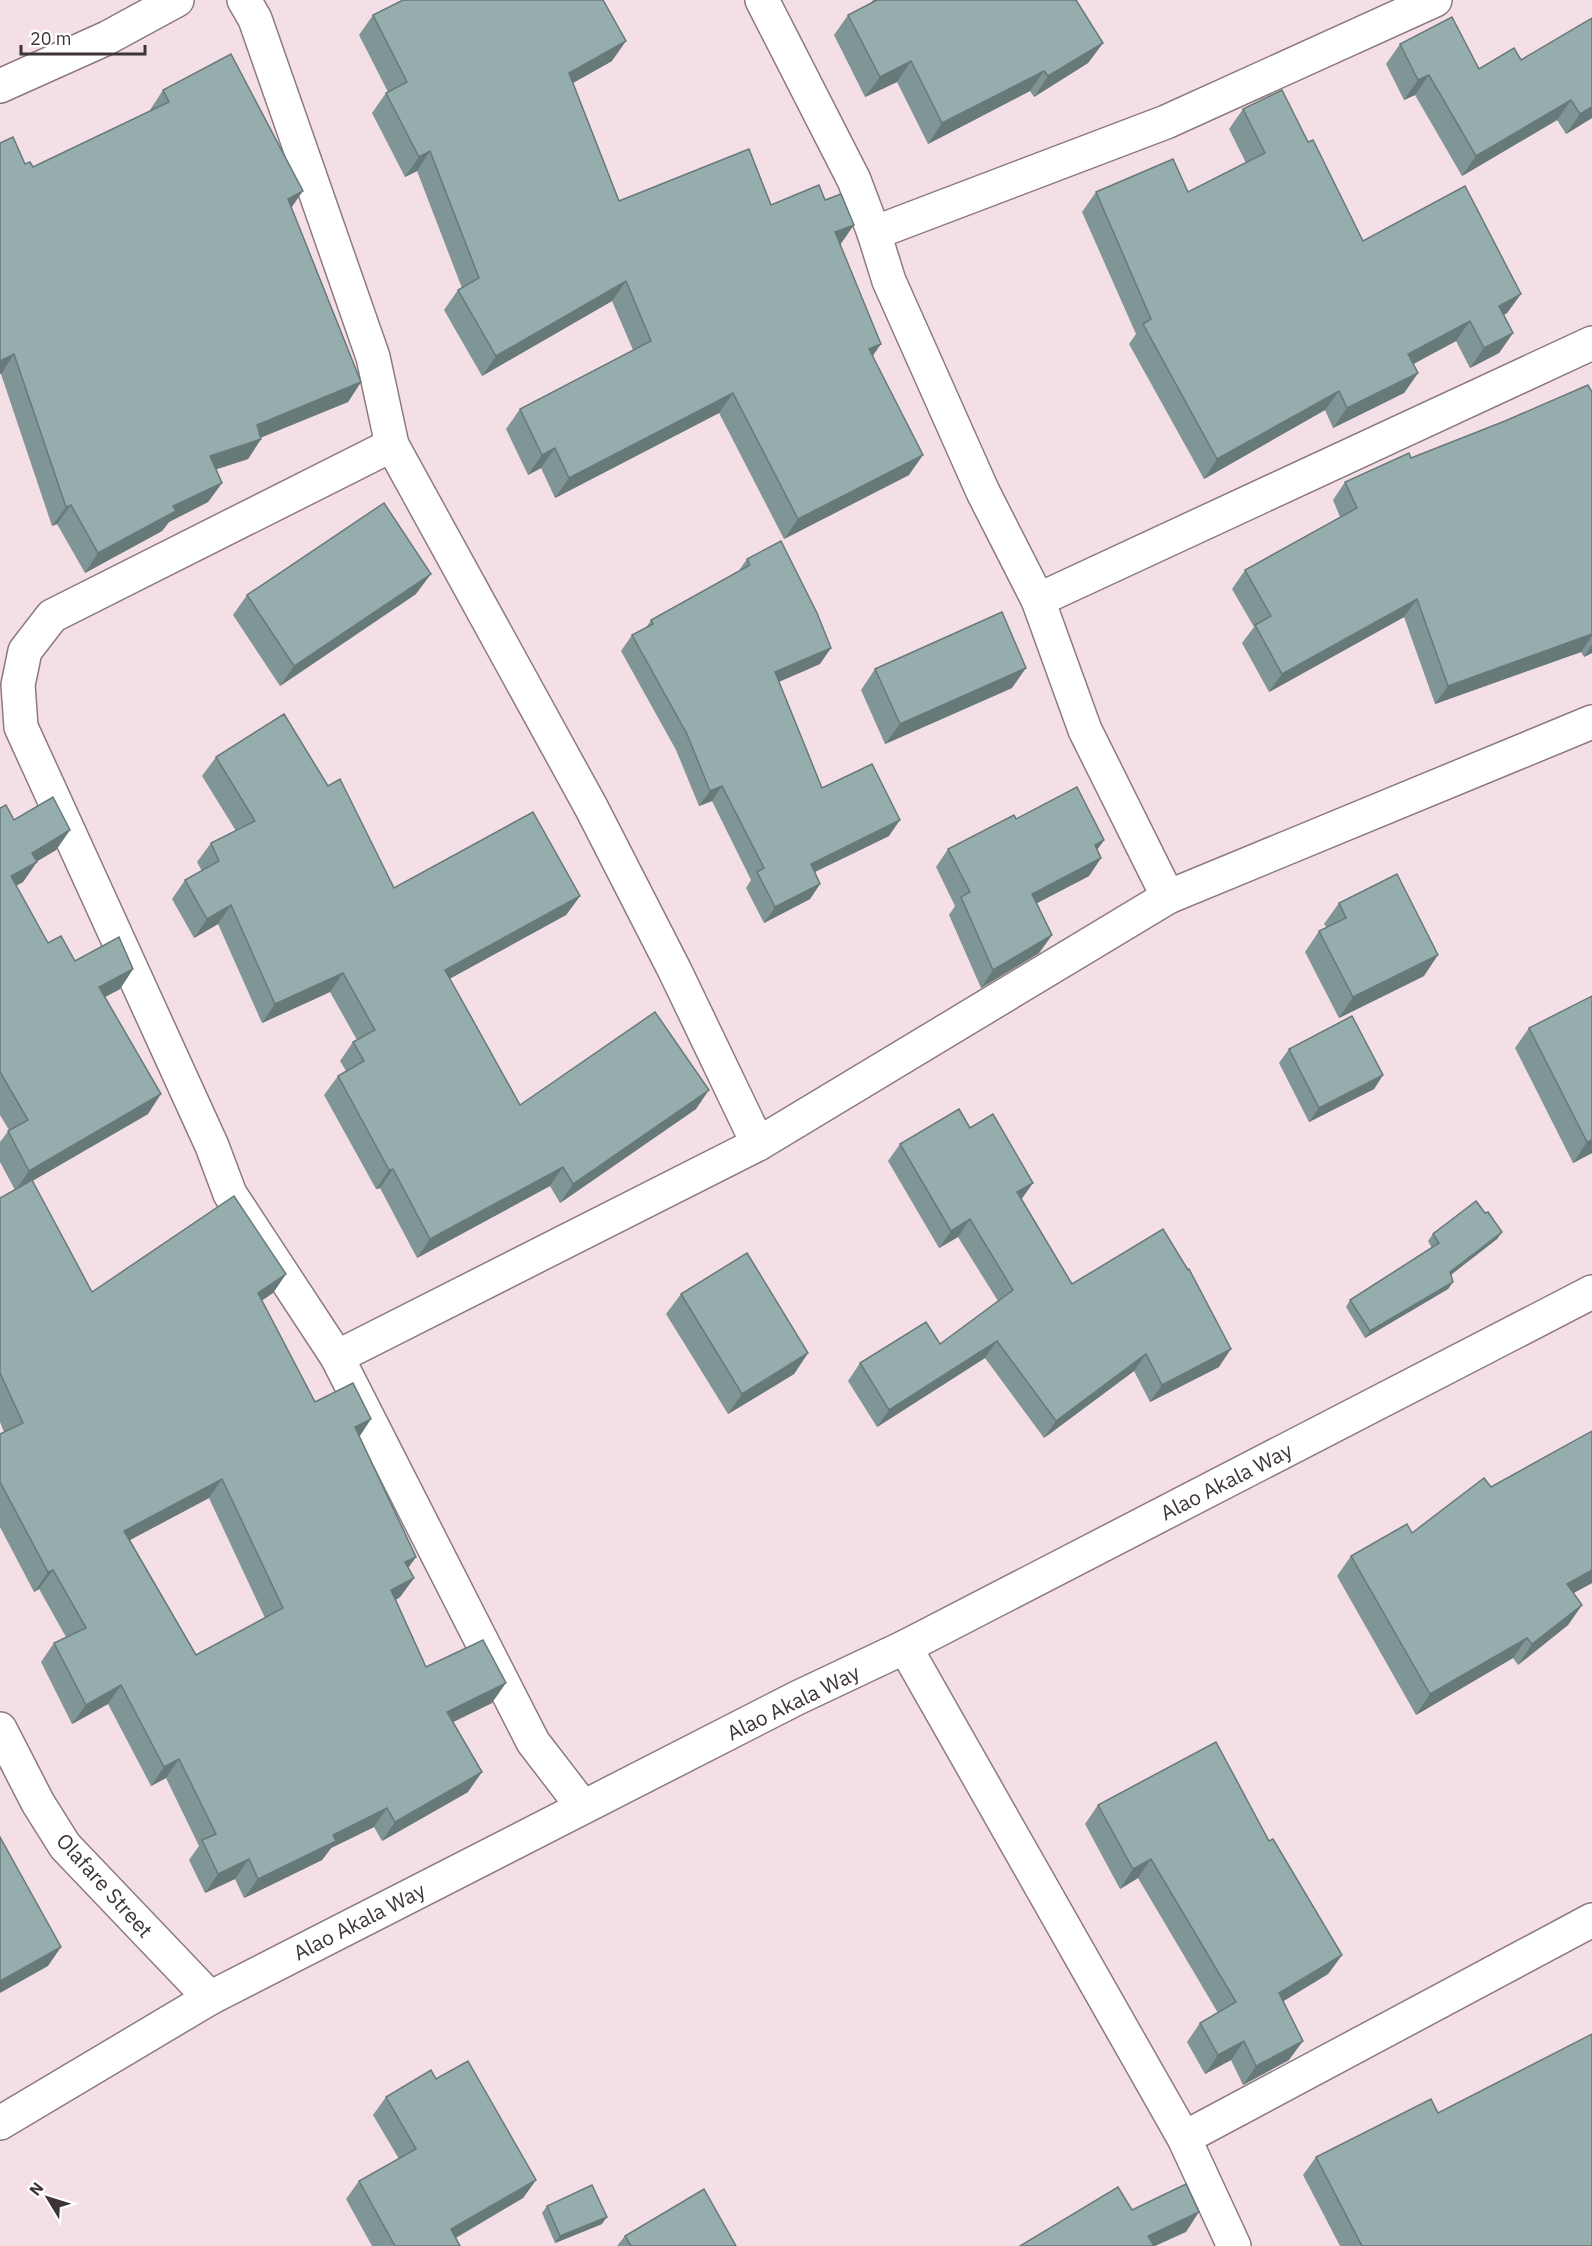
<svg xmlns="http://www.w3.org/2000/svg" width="1592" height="2246" viewBox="0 0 1592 2246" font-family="'IBM Plex Sans',sans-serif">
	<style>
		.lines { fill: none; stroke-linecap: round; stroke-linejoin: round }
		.minor-casing { stroke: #8d7a81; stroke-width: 36 }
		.tertiary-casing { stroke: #8d7a81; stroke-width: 36 }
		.minor { stroke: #fff; stroke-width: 33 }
		.tertiary { stroke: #fff; stroke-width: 33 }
		.wall { fill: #809595; fill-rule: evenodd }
		.shaded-wall { fill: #687979 }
		.building { fill: #95adad; stroke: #687979; stroke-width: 1.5; fill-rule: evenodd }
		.labels { text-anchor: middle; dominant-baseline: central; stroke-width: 4.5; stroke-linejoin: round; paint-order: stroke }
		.street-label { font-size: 21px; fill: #3d3437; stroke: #fff }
	</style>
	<rect width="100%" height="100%" fill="#f5dfe6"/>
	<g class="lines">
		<g class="minor-casing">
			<g id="minor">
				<path d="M 244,0 L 255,19 L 373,357 L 392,445 L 591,807 L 675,971 L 758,1144"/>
				<path d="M 762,0 L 854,180 L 874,233 L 889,281 L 983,492 L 1038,600 L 1085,730 L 1168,897"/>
				<path d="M 0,86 L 107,38 L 177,0"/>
				<path d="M 874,233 L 1166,122 L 1435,0"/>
				<path d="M 392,445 L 52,616 L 25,651 L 18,685 L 21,727 L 212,1146 L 230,1194 L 337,1357 L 533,1742 L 583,1807"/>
				<path d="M 1038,600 L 1592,343"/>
				<path d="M 337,1357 L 758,1144 L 1168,897 L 1592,722"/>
				<path d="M 905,1647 L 1184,2138 L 1234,2246"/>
				<path d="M 0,1729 L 38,1803 L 65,1846 L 210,1998"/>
				<path d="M 1184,2138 L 1592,1920"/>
			</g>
		</g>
		<g class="tertiary-casing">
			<path id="tertiary" d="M 0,2123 L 210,1998 L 797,1698 L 905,1647 L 1592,1292"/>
		</g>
		<use href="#minor" class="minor"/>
		<use href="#tertiary" class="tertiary"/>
	</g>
	<g class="wall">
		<path d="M 873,0 L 1076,0 L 1103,43 L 1088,63 L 1034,97 L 1030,91 L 928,144 L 897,82 L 865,97 L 834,35 L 848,15 L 871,3 Z"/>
		<path d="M 373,15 L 612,61 L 573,83 L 619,201 L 771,205 L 840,244 L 909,475 L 784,539 L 719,413 L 555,498 L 541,468 L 528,475 L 506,429 L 520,409 L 633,350 L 612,301 L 482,376 L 444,310 L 458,290 L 462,288 L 417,171 L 405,177 L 372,113 L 386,93 L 388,92 L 359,35 Z"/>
		<path d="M 1592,18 L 1592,118 L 1566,134 L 1557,120 L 1462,176 L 1415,95 L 1404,100 L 1386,64 L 1400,44 L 1479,69 L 1521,60 Z"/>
		<path d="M 163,90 L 291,207 L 361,382 L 348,402 L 261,437 L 261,439 L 248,459 L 216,469 L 222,483 L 208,502 L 169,522 L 162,531 L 85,573 L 57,524 L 52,526 L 1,374 L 25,164 L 33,167 L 150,111 L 150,110 Z"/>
		<path d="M 1243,109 L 1308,142 L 1363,241 L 1521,294 L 1507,313 L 1504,315 L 1513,333 L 1499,353 L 1470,368 L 1456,341 L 1413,364 L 1418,373 L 1404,393 L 1333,428 L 1325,410 L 1204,479 L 1129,344 L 1136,334 L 1082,212 L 1096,192 L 1188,192 L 1246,163 L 1229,129 Z"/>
		<path d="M 1592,392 L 1592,653 L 1584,657 L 1581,652 L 1435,704 L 1404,617 L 1269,692 L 1242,643 L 1254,627 L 1232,589 L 1245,570 L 1340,517 L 1333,500 L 1345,482 Z"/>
		<path d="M 747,559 L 820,664 L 779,682 L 822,788 L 889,836 L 815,872 L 820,884 L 810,899 L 764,923 L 746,888 L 751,880 L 712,801 L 699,806 L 676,750 L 621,651 L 632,635 L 646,628 L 651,620 L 738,572 Z"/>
		<path d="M 416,594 L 280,686 L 233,615 L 247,595 Z"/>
		<path d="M 875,669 L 1012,688 L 885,744 L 861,690 Z"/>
		<path d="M 216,757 L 328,786 L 394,888 L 580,896 L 566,915 L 449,979 L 520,1105 L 696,1109 L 560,1203 L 550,1186 L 417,1258 L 380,1188 L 376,1189 L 324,1095 L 338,1076 L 346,1071 L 340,1061 L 353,1042 L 357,1040 L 330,992 L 262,1023 L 218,924 L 194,938 L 172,899 L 185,880 L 202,871 L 197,862 L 211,843 L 236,831 L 202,776 Z"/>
		<path d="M 0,808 L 14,820 L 70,830 L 56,850 L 36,862 L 23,882 L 16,886 L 48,943 L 75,961 L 133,969 L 120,989 L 105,997 L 148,1114 L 32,1181 L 92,1292 L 286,1274 L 273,1293 L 262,1300 L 315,1402 L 371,1419 L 359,1436 L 416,1557 L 408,1568 L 414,1578 L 400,1597 L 396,1600 L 426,1667 L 492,1703 L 452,1722 L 468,1792 L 382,1841 L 374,1827 L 331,1848 L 322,1860 L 244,1898 L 235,1879 L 205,1893 L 189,1860 L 199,1846 L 166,1778 L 151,1786 L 108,1704 L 72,1724 L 41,1662 L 54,1643 L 66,1637 L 39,1589 L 34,1592 L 0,1527 L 0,1434 L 4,1432 L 0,1422 L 0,1198 L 15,1190 L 0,1162 L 0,1142 L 9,1130 L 0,1115 ZM 209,1498 L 265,1618 L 196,1655 L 130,1540 Z"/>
		<path d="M 1016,819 L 1104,840 L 1097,850 L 1101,858 L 1089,876 L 1037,903 L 1052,935 L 1039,953 L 981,988 L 949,915 L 955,906 L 936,867 L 948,849 Z"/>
		<path d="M 1339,903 L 1424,976 L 1339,1018 L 1305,952 L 1319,931 L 1327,928 L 1324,924 Z"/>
		<path d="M 1592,996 L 1592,1153 L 1573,1163 L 1515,1048 L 1529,1028 Z"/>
		<path d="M 1289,1049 L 1383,1075 L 1374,1089 L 1309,1122 L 1279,1063 Z"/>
		<path d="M 970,1128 L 1022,1199 L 1072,1284 L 1219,1367 L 1150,1402 L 1134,1371 L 1044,1438 L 985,1358 L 877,1427 L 848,1381 L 860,1363 L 940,1344 L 998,1301 L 958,1237 L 939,1248 L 888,1161 L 900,1144 Z"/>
		<path d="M 1485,1213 L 1502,1232 L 1497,1239 L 1451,1275 L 1453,1282 L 1448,1289 L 1365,1338 L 1346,1307 L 1350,1300 L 1432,1248 L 1428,1241 L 1433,1234 Z"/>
		<path d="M 681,1294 L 808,1353 L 794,1374 L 728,1414 L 666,1314 Z"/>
		<path d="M 1491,1487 L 1592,1583 L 1573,1593 L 1582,1605 L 1568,1625 L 1518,1665 L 1513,1658 L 1416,1715 L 1337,1576 L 1351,1556 L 1412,1533 Z"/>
		<path d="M 1098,1805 L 1269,1841 L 1342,1955 L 1328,1974 L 1283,2001 L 1289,2060 L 1243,2085 L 1231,2060 L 1205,2074 L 1187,2042 L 1200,2023 L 1218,2013 L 1138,1878 L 1120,1889 L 1085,1824 Z"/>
		<path d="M 1527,2068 L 1592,2246 L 1340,2246 L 1303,2175 L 1316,2157 L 1438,2113 Z"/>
		<path d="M 436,2079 L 536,2180 L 523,2198 L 456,2238 L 460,2246 L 372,2246 L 346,2199 L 359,2181 L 399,2159 L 373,2115 L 386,2097 Z"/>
		<path d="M 547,2206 L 602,2224 L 555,2243 L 542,2213 Z"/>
		<path d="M 625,2236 L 736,2246 L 617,2246 Z"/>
	</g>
	<g class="shaded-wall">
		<path d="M 626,41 L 612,61 L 555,93 L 569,73 Z"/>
		<path d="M 1103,43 L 1088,63 L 1034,97 L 1048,76 Z"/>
		<path d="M 911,61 L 897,82 L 865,97 L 880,77 Z"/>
		<path d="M 1044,71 L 1030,91 L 928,144 L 942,123 Z"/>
		<path d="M 1429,75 L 1415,95 L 1404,100 L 1418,80 Z"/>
		<path d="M 1571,100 L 1557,120 L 1462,176 L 1476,156 Z"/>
		<path d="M 1592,107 L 1592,118 L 1566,134 L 1580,114 Z"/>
		<path d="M 430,151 L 417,171 L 405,177 L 419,157 Z"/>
		<path d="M 303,191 L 289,211 L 288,199 Z"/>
		<path d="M 854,225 L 840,245 L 835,232 Z"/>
		<path d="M 626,281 L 612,301 L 482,376 L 496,356 Z"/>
		<path d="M 1521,294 L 1507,313 L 1485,325 L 1499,306 Z"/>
		<path d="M 1470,321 L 1456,341 L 1395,374 L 1408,354 Z"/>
		<path d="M 1513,333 L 1499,353 L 1470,368 L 1484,348 Z"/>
		<path d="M 881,344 L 867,364 L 869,349 Z"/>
		<path d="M 14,354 L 1,374 L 0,374 L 0,361 Z"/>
		<path d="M 1418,373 L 1404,393 L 1333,428 L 1347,408 Z"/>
		<path d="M 361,382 L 348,402 L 243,445 L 257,425 Z"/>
		<path d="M 1339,391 L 1325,410 L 1204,479 L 1217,459 Z"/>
		<path d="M 733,393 L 719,413 L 555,498 L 569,478 Z"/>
		<path d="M 261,439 L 248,459 L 196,476 L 210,456 Z"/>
		<path d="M 555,448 L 541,468 L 528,475 L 542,455 Z"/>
		<path d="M 923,455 L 909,475 L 784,539 L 798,519 Z"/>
		<path d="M 222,483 L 208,502 L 169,522 L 162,531 L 85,573 L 98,553 L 173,506 Z"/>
		<path d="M 71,505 L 57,524 L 52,526 L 66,507 Z"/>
		<path d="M 431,574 L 416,594 L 280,686 L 294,666 Z"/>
		<path d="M 1417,599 L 1404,617 L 1269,692 L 1282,674 Z"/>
		<path d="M 1592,634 L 1592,636 L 1581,652 L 1435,704 L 1448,686 Z"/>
		<path d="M 1592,645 L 1592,653 L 1584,657 Z"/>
		<path d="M 831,648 L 820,664 L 764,688 L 775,672 Z"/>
		<path d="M 1026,668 L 1012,688 L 885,744 L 900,724 Z"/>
		<path d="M 722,786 L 712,801 L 699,806 L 710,791 Z"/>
		<path d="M 900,820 L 889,836 L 800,879 L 811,864 Z"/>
		<path d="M 70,830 L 56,850 L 19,872 L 37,862 L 23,882 L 0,894 L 11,876 L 32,853 Z"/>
		<path d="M 1104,840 L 1091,858 L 1095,845 Z"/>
		<path d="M 1101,858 L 1089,876 L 1020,912 L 1032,894 Z"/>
		<path d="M 820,884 L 810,899 L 764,923 L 775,907 Z"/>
		<path d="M 580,896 L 566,915 L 431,989 L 445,970 Z"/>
		<path d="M 231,905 L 218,924 L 194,938 L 207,919 Z"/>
		<path d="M 1052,935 L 1039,953 L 981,988 L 993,970 Z"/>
		<path d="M 1438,955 L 1424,976 L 1339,1018 L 1353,997 Z"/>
		<path d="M 133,969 L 120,989 L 86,1007 L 99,987 Z"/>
		<path d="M 343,973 L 330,992 L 262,1023 L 275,1004 Z"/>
		<path d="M 1383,1075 L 1374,1089 L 1309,1122 L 1319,1108 Z"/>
		<path d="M 709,1090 L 696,1109 L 560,1203 L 573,1184 Z"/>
		<path d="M 161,1094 L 148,1114 L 15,1191 L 29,1171 Z"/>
		<path d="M 1592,1140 L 1592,1153 L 1573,1163 L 1587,1142 Z"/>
		<path d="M 563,1167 L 550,1186 L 417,1258 L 430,1239 Z"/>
		<path d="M 393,1169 L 380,1188 L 376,1189 L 389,1170 Z"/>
		<path d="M 1033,1183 L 1021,1200 L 1017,1192 Z"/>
		<path d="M 970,1219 L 958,1237 L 939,1248 L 951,1231 Z"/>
		<path d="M 1502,1232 L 1497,1239 L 1445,1279 L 1450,1272 Z"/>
		<path d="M 286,1274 L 273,1293 L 245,1312 L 258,1293 Z"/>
		<path d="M 1453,1282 L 1448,1289 L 1365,1338 L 1370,1331 Z"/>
		<path d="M 997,1341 L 985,1358 L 877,1427 L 889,1410 Z"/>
		<path d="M 1231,1349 L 1219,1367 L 1150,1402 L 1162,1385 Z"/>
		<path d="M 808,1353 L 794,1374 L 728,1414 L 742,1394 Z"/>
		<path d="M 1146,1354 L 1134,1371 L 1044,1438 L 1056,1421 Z"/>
		<path d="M 371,1419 L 358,1439 L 355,1427 Z"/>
		<path d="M 222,1479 L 209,1498 L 111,1550 L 124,1531 Z"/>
		<path d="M 416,1557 L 402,1576 L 405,1562 Z"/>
		<path d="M 53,1570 L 39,1589 L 34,1592 L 48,1572 Z"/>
		<path d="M 1592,1570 L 1592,1583 L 1552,1605 L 1567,1584 Z"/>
		<path d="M 414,1578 L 400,1597 L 378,1610 L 391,1590 Z"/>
		<path d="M 1582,1605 L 1568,1625 L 1518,1665 L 1532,1644 Z"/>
		<path d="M 1527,1638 L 1513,1658 L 1416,1715 L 1430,1694 Z"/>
		<path d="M 506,1683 L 492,1703 L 433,1732 L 447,1712 Z"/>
		<path d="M 121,1685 L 108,1704 L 72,1724 L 86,1705 Z"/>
		<path d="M 179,1759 L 166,1778 L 151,1786 L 164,1767 Z"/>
		<path d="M 482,1772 L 468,1792 L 382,1841 L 395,1822 Z"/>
		<path d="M 387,1808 L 374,1827 L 331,1848 L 322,1860 L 244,1898 L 258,1879 L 333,1835 Z"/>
		<path d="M 249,1859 L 235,1879 L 205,1893 L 218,1874 Z"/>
		<path d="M 1151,1859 L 1138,1878 L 1120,1889 L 1133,1869 Z"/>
		<path d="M 61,1947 L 48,1966 L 0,1993 L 0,1981 Z"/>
		<path d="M 1342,1955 L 1328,1974 L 1266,2012 L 1279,1993 Z"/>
		<path d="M 1244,2041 L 1231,2060 L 1205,2074 L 1218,2055 Z"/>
		<path d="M 1303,2041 L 1289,2060 L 1243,2085 L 1256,2066 Z"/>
		<path d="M 536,2180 L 523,2198 L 441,2246 L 451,2229 Z"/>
		<path d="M 1199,2212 L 1186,2232 L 1155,2246 L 1142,2246 L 1148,2236 Z"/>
		<path d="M 607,2217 L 602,2224 L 555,2243 L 560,2236 Z"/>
	</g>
	<g class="building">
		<path d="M 403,0 L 603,0 L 626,41 L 569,73 L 619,201 L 749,149 L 771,205 L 819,185 L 825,200 L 841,194 L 854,225 L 835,232 L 881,344 L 869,349 L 923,455 L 798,519 L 733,393 L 569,478 L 555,448 L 542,455 L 520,409 L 651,341 L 626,281 L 496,356 L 458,290 L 479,278 L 430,151 L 419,157 L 386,93 L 407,82 L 373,15 Z"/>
		<path d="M 877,0 L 1076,0 L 1103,43 L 1048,76 L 1044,71 L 942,123 L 911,61 L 880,77 L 848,15 Z"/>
		<path d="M 1452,17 L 1479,69 L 1514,48 L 1521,60 L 1592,18 L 1592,107 L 1580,114 L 1571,100 L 1476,156 L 1429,75 L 1418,80 L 1400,44 Z"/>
		<path d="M 231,54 L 303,191 L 288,199 L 361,382 L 257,425 L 261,439 L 210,456 L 222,483 L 173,506 L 176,511 L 98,553 L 71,505 L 66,507 L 14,354 L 0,361 L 0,143 L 13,137 L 25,164 L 30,162 L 33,167 L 169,102 L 163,90 Z"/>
		<path d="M 1282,90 L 1308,142 L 1313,140 L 1363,241 L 1465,186 L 1521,294 L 1499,306 L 1513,333 L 1484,348 L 1470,321 L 1408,354 L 1418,373 L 1347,408 L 1339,391 L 1217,459 L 1143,324 L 1151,319 L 1096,192 L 1173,159 L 1188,192 L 1265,153 L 1243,109 Z"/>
		<path d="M 1588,385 L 1592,392 L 1592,634 L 1448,686 L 1417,599 L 1282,674 L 1255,625 L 1271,616 L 1245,570 L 1357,508 L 1345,482 L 1409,453 L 1411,458 L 1505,421 Z"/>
		<path d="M 384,503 L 431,574 L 294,666 L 247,595 Z"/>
		<path d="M 781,541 L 817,613 L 831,648 L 775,672 L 822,788 L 872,764 L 900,820 L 811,864 L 820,884 L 775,907 L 757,872 L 764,868 L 722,786 L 710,791 L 687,734 L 632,635 L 653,624 L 651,620 L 750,565 L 747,559 Z"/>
		<path d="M 1002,612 L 1026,668 L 900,724 L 875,669 Z"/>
		<path d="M 284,714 L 328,786 L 340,779 L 394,888 L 533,812 L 580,896 L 445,970 L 520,1105 L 655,1012 L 709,1090 L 573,1184 L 563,1167 L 430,1239 L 393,1169 L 389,1170 L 338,1076 L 364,1061 L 353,1042 L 375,1030 L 343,973 L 275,1004 L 231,905 L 207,919 L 185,880 L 219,861 L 211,843 L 255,821 L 216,757 Z"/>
		<path d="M 1077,787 L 1104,840 L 1095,845 L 1101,858 L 1032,894 L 1052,935 L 993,970 L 961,897 L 970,892 L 948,849 L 1014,815 L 1016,819 Z"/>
		<path d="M 53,797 L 70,830 L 32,853 L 37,862 L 11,876 L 48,943 L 61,936 L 75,961 L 119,937 L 133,969 L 99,987 L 161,1094 L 29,1171 L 8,1131 L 28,1120 L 0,1072 L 0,808 L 6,805 L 14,820 Z"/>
		<path d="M 1397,874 L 1438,955 L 1353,997 L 1319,931 L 1346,918 L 1339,903 Z"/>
		<path d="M 1592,996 L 1592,1140 L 1587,1142 L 1529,1028 Z"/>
		<path d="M 1352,1016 L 1383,1075 L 1319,1108 L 1289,1049 Z"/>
		<path d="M 959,1109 L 970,1128 L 993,1114 L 1033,1183 L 1017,1192 L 1072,1284 L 1163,1229 L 1188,1270 L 1189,1269 L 1231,1349 L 1162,1385 L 1146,1354 L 1056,1421 L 997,1341 L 889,1410 L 860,1363 L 926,1322 L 940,1344 L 1013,1290 L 970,1219 L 951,1231 L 900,1144 Z"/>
		<path d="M 32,1180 L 92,1292 L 234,1196 L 286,1274 L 258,1293 L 315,1402 L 353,1383 L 371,1419 L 355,1427 L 416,1557 L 405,1562 L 414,1578 L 391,1590 L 426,1667 L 483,1640 L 506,1683 L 447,1712 L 482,1772 L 395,1822 L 387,1808 L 333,1835 L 336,1841 L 258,1879 L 249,1859 L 218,1874 L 202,1840 L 216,1834 L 179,1759 L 164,1767 L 121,1685 L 86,1705 L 54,1643 L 86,1628 L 53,1570 L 48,1572 L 0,1482 L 0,1434 L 23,1423 L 0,1373 L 0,1198 ZM 222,1479 L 283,1608 L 196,1655 L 124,1531 Z"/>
		<path d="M 1476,1201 L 1485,1213 L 1488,1212 L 1502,1232 L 1450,1272 L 1453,1282 L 1370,1331 L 1350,1300 L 1439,1243 L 1433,1234 Z"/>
		<path d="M 747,1253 L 808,1353 L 742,1394 L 681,1294 Z"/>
		<path d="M 1592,1431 L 1592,1570 L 1567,1584 L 1582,1605 L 1532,1644 L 1527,1638 L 1430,1694 L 1351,1556 L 1407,1524 L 1412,1533 L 1484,1478 L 1491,1487 Z"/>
		<path d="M 1216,1742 L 1269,1841 L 1273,1839 L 1342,1955 L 1279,1993 L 1303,2041 L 1256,2066 L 1244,2041 L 1218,2055 L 1200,2023 L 1236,2002 L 1151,1859 L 1133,1869 L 1098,1805 Z"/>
		<path d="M 0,1837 L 61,1947 L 0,1981 Z"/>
		<path d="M 1592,2034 L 1592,2246 L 1362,2246 L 1316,2157 L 1431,2099 L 1438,2113 Z"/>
		<path d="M 468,2061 L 536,2180 L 451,2229 L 460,2246 L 395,2246 L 359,2181 L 416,2149 L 386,2097 L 431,2070 L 436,2079 Z"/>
		<path d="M 1186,2184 L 1199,2212 L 1148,2236 L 1154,2246 L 1020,2246 L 1118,2187 L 1132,2210 Z"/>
		<path d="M 592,2185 L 607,2217 L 560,2236 L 547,2206 Z"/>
		<path d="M 704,2189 L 736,2246 L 631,2246 L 625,2236 Z"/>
	</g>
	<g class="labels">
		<g class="street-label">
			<text transform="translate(1226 1481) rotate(-27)">Alao Akala Way</text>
			<text transform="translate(793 1702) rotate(-26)">Alao Akala Way</text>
			<text transform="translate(105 1885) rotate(48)">Olafare Street</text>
			<text transform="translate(359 1921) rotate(-27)">Alao Akala Way</text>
		</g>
	</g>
	<g transform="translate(48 2198) rotate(308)" stroke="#ffffff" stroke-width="4.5" paint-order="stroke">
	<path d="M0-4.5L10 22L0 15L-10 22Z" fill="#3d3437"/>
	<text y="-9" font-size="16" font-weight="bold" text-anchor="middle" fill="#3d3437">N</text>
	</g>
	<path d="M21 45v9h124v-9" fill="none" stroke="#3d3437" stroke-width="3"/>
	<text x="30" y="45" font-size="18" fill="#3d3437" stroke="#ffffff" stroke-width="4.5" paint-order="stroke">20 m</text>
</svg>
